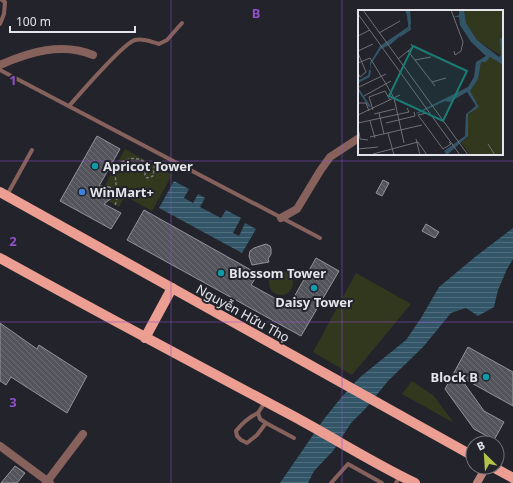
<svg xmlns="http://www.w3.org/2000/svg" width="513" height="483" viewBox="0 0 513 483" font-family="'Noto Sans',sans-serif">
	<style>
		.green { fill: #32381e }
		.water { fill: url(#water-rules) }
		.building { fill: url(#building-back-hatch); stroke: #94939d }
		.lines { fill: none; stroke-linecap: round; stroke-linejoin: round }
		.path { stroke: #797a80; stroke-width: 1.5; stroke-dasharray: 3 2; stroke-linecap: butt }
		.service { stroke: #87615b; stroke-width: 4 }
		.minor { stroke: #87615b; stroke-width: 8 }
		.secondary { stroke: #bf8479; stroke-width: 8 }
		.primary { stroke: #eb9e91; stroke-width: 10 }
		.grid { fill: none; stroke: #9051c8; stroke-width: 1; stroke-opacity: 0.55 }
		.culture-dot { fill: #0f9aa8; stroke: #22232b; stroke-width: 1.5 }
		.shop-dot { fill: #3f7fe0; stroke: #22232b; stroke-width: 1.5 }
		.labels { text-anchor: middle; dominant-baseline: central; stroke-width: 4; stroke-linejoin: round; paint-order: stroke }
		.poi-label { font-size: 13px; font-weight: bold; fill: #e4e5ea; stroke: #22232b; text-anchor: start }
		.street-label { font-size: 13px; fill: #e4e5ea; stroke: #22232b }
		.inset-river { fill: none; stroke: #325568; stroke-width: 2 }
		.inset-road { fill: none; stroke: #707177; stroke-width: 1 }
		.view { fill: #1a7c74; fill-opacity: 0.15; stroke: #1a7c74; stroke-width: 2 }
		.inset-edge { fill: none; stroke: #e4e5ea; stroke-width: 2 }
		.grid-label { font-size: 13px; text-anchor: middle; font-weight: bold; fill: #9051c8; stroke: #22232b; stroke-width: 4; stroke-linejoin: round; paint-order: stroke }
	</style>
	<defs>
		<pattern id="water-rules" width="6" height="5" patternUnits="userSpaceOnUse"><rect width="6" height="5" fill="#325568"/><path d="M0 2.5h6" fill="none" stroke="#506d7e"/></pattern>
		<pattern id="building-back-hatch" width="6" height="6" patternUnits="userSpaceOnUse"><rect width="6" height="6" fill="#54545c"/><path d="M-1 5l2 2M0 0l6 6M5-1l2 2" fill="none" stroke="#6c6c74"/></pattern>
	</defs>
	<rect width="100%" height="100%" fill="#22232b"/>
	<g class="green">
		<path d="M 125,149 L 172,175 L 152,211 L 125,196 L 119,207 L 99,196 Z"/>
		<circle cx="281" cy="283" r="12"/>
		<path d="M 356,273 L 411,304 L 352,375 L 313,352 Z"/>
		<path d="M 412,381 L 434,396 L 454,423 L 402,394 Z"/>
	</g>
	<g class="water">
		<path d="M 174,181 L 189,189 L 184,198 L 193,203 L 198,194 L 205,198 L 200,207 L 221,218 L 226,210 L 241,218 L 233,233 L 239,236 L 245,223 L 256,229 L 242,253 L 159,208 Z"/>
		<path d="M 513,228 L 513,259 L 507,269 L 498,290 L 494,307 L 478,316 L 466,308 L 451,313 L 423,347 L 388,381 L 366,408 L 351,423 L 333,451 L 314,471 L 308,483 L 280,483 L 324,419 L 340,399 L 359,378 L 406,340 L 421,318 L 439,287 L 475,257 Z"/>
	</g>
	<g class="building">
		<path d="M 97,136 L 120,149 L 99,186 L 110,187 L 113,190 L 114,193 L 113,197 L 104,204 L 121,213 L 111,229 L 60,201 Z"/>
		<path d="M 383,180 L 389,183 L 382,196 L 376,193 Z"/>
		<path d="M 144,210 L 258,274 L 251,285 L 289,306 L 316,258 L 339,271 L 301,336 L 127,240 Z"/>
		<path d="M 426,224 L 439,232 L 435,238 L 422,231 Z"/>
		<path d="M 266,244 L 270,246 L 271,249 L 271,254 L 268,259 L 269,262 L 252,265 L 249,256 L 250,251 L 254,248 Z"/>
		<path d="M 0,323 L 37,349 L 39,345 L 87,376 L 67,413 L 11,377 L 6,385 L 0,381 Z"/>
		<path d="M 468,347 L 513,372 L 513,406 L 459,376 L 484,411 L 504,422 L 494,440 L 474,429 L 445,389 Z"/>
		<path d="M 15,466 L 25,473 L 17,483 L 1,483 Z"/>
	</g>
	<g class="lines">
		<path class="path" d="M 115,205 C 122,190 106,168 126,160 C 130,158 136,158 141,160 C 149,163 145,169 145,175 L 147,178 L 153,176 L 155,164"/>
		<g class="service">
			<path d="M 0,24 L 4,14 L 5,2 L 2,0"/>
			<path d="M 0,70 L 320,238"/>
			<path d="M 69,106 C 80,94 123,43 135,40 C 143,38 152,42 159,44 L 167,40 L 182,23"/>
			<path d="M 7,195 L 32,150"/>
			<path d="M 265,402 L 258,413 L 260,419 L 266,423 L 294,438"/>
			<path d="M 258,413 C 249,417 243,422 236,431 L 237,436 L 241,440 L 247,443 L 257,435 L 266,423"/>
			<path d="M 331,483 L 348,464 L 382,483"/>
			<path d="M 396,483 L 400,476"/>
		</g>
		<g class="minor">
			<path d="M 0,65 C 29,52 62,42 93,55"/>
			<path d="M 281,218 L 297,209 L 320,171 L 330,157 L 359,138"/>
			<path d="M 0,446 L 50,483"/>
			<path d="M 46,483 L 83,434"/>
		</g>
		<path class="secondary" d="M 477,483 L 486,467"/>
		<g class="primary">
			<path d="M 0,192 L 473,456"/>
			<path d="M 0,258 C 97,312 195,364 293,416 C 334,438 373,463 415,483"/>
			<path d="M 145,338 L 172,288"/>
			<path d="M 493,467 L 513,478"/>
		</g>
	</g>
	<path class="grid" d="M 171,0 L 171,483M 342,0 L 342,483M 0,161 L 513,161M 0,322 L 513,322"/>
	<g class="culture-dot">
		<circle cx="95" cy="166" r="4"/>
		<circle cx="221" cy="273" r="4"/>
		<circle cx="314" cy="288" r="4"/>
		<circle cx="486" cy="377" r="4"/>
	</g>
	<circle class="shop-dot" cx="82" cy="192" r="4"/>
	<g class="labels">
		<g class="poi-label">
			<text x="103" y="166">Apricot Tower</text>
			<text x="90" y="192">WinMart+</text>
			<text x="229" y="273">Blossom Tower</text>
			<text x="314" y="302" text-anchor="middle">Daisy Tower</text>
			<text x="478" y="377" text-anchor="end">Block B</text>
		</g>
		<g class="street-label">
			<text transform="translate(243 313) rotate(29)">Nguyễn Hữu Thọ</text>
		</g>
	</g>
	<g transform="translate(358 10)">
		<rect width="145" height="145" fill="#22232b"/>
		<path d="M 106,0 L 145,0 L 143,46 L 119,30 L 108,13 ZM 132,47 L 145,55 L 145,145 L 112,145 L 103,133 L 110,126 L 110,104 L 120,93 L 116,91 L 112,81 L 120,69 L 123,52 Z" fill="#32381e"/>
		<path d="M 47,0 L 52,0 L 53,13 L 51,18 L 33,34 L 23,39 L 13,54 L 12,61 L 12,53 L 22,36 L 50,17 L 51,11 ZM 101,0 L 106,0 L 108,13 L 119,30 L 141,47 L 143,45 L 142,29 L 145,27 L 145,55 L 132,47 L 128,52 L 123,52 L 120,69 L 112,81 L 121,97 L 110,104 L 110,126 L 89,145 L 86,141 L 107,126 L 108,104 L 118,96 L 109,82 L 92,92 L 87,91 L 59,104 L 58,103 L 110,77 L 116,67 L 118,52 L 128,46 L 113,32 L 102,15 L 101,7 L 95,7 L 101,5 Z" fill="#325568"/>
		<path class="inset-river" d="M 42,26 L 52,19 L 50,7M 0,72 L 11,66 L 12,60M 0,79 L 12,97"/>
		<path class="inset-road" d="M 5,0 L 110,145M 93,0 L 105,32 L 103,41 L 97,45 L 96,41M 0,4 L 102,145M 21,23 L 42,11M 0,26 L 12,20M 0,41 L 15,34M 50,41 L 77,76M 0,43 L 8,62 L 2,67 L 0,63M 40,49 L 55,37 L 53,34M 57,50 L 73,47M 0,53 L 12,48 L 28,74 L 36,88 L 46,133M 74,72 L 88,68M 1,77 L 28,64M 6,86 L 33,71M 0,93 L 8,93 L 11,101M 15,100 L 11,87 L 27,81 L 32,90M 21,103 L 26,124M 69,103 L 60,105 L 85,139 L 93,134 L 91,132M 16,104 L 37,99M 0,105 L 42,85M 12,111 L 17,128M 0,113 L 51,102 L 49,98M 28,113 L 57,106 L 56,102M 1,122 L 2,129 L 10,130M 30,123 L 36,145M 12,127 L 64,115M 58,129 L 62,145M 130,134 L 137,145M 0,139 L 20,137M 15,144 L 60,132 L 69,145"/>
		<path class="view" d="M 55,36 L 109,61 L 85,111 L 31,86 Z"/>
		<rect width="145" height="145" class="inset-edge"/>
	</g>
	<g class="grid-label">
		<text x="256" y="18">B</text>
		<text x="13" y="85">1</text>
		<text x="13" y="246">2</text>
		<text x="13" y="407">3</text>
	</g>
	<g transform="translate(485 455) rotate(335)"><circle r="19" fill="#22232b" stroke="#707177"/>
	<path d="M0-3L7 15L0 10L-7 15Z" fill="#b4c24a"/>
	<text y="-6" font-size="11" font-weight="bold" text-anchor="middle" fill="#e4e5ea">B</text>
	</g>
	<path d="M10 26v6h125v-6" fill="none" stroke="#e4e5ea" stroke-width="2"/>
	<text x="16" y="26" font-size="12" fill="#e4e5ea" stroke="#22232b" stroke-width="3" paint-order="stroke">100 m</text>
</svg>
